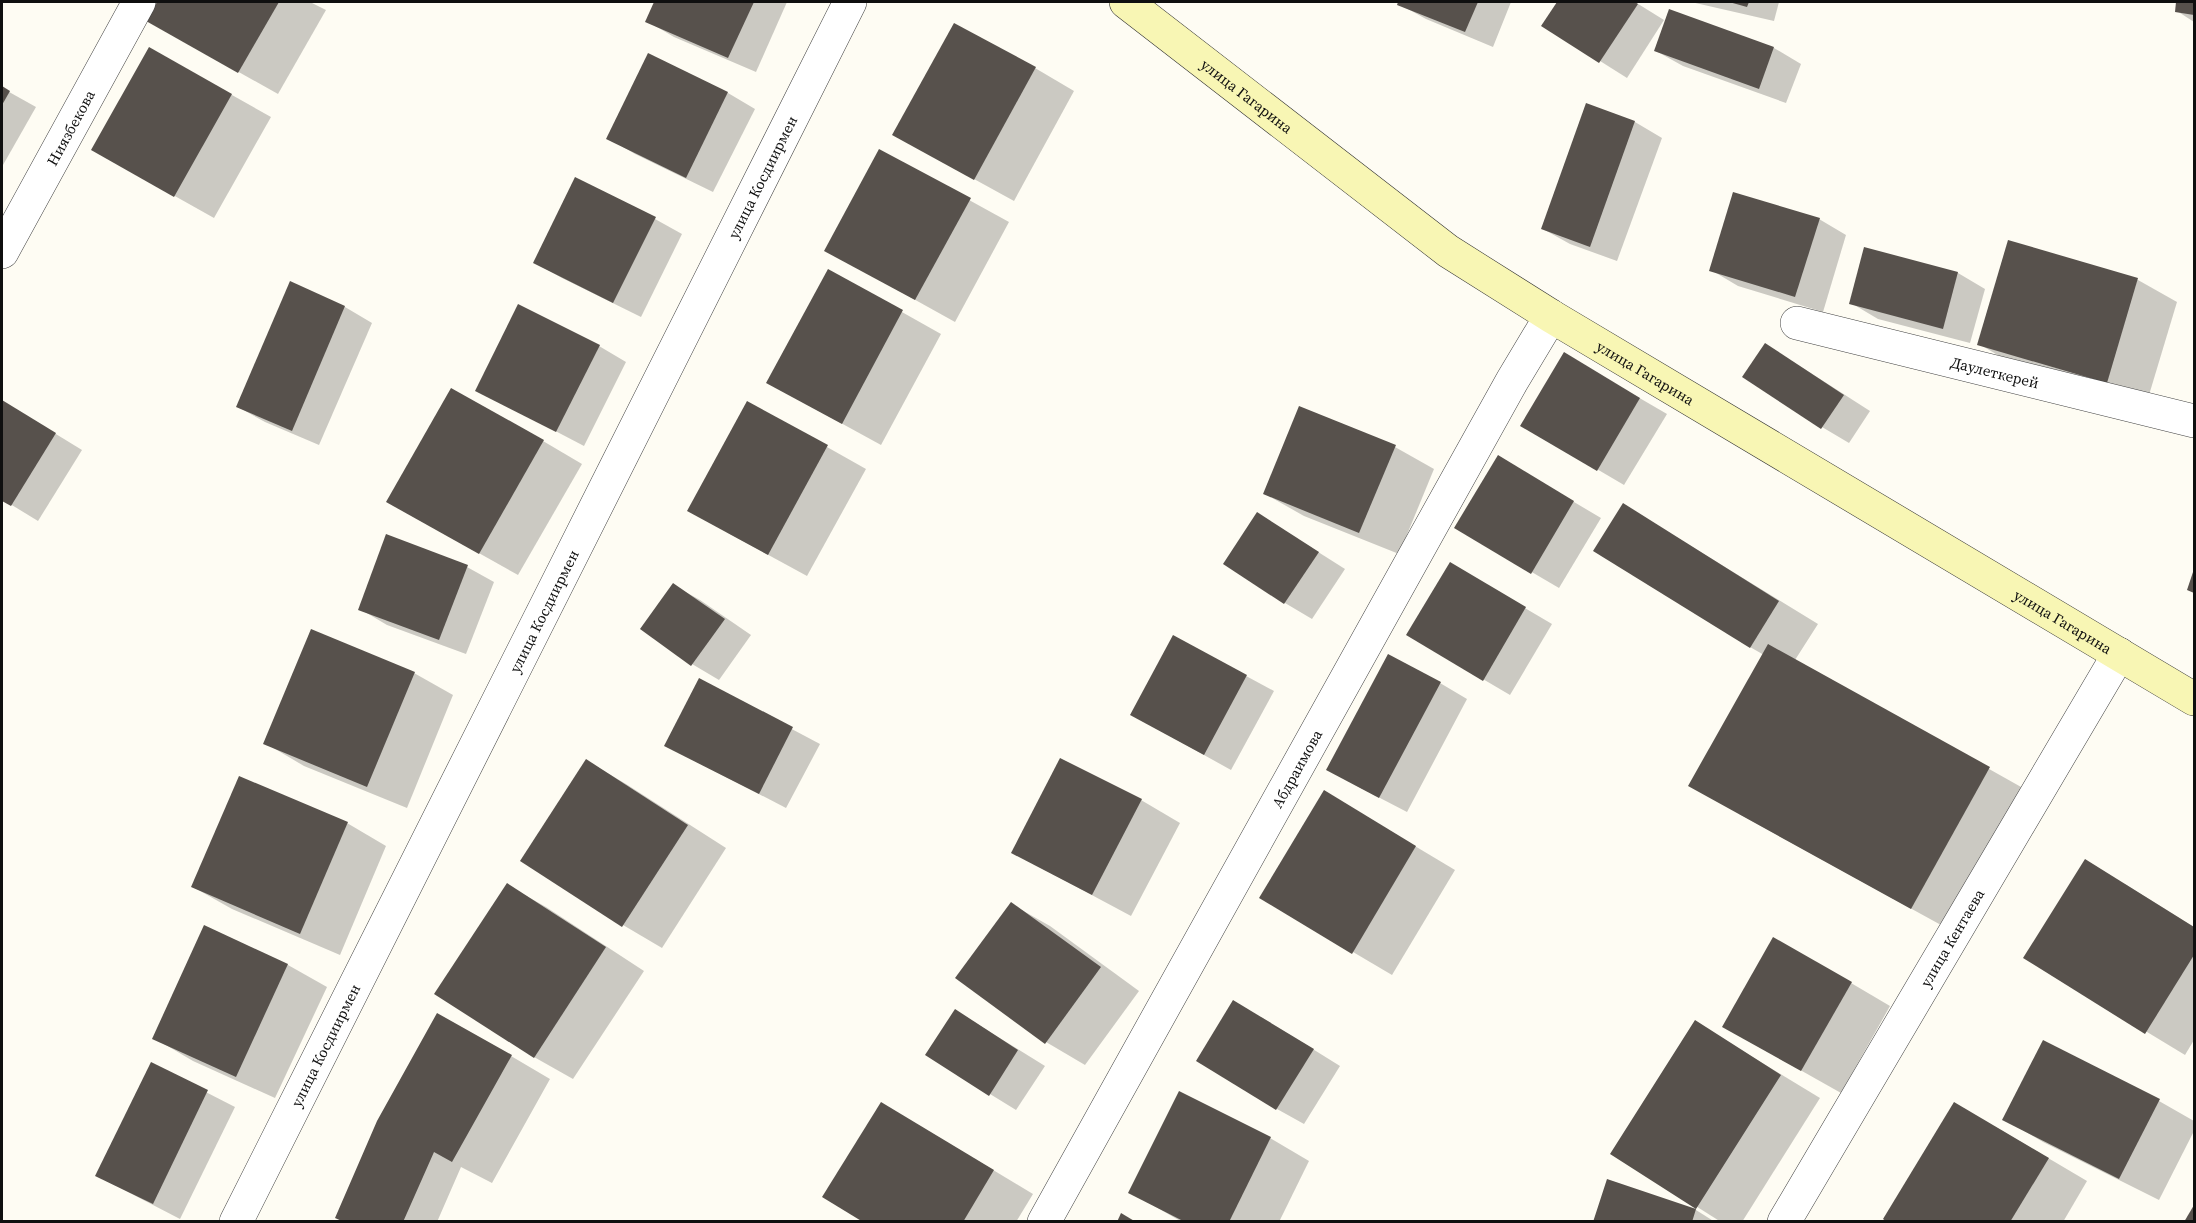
<svg xmlns="http://www.w3.org/2000/svg" width="2196" height="1223" viewBox="0 0 2196 1223" font-family="'Source Serif 4',serif">
	<style>
		.shadow { fill: #0003 }
		.building { fill: #57514c }
		.lines { fill: none; stroke-linecap: round; stroke-linejoin: round }
		.street-casing { stroke: #424242; stroke-width: 34 }
		.secondary-casing { stroke: #313131; stroke-width: 34 }
		.street { stroke: #fff; stroke-width: 33 }
		.secondary { stroke: #f8f6b4; stroke-width: 33 }
		.labels { text-anchor: middle; dominant-baseline: central; stroke-width: 6; stroke-linejoin: round; paint-order: stroke }
		.street-label { font-size: 15px; fill: #0f0f0f; stroke: #fff }
	</style>
	<rect width="100%" height="100%" fill="#fefcf3"/>
	<g class="shadow">
		<path d="M 159,2 L 310,2 L 326,10 L 278,94 L 148,21 Z"/>
		<path d="M 656,2 L 787,2 L 756,72 L 674,37 L 647,21 Z"/>
		<path d="M 1400,2 L 1511,2 L 1493,47 L 1426,19 L 1399,4 Z"/>
		<path d="M 1559,2 L 1635,2 L 1664,20 L 1627,78 L 1543,25 Z"/>
		<path d="M 1691,2 L 1779,2 L 1774,21 Z"/>
		<path d="M 2178,2 L 2194,2 L 2194,22 L 2177,11 Z"/>
		<path d="M 1774,48 L 1801,64 L 1786,103 L 1683,66 L 1656,51 Z"/>
		<path d="M 150,49 L 271,117 L 214,218 L 132,172 Z"/>
		<path d="M 649,55 L 728,93 L 755,109 L 713,192 L 635,154 L 608,138 Z"/>
		<path d="M 1035,68 L 1074,91 L 1014,201 L 934,157 Z"/>
		<path d="M 2,88 L 36,107 L 3,165 L 2,165 Z"/>
		<path d="M 1587,105 L 1635,122 L 1662,138 L 1617,261 L 1570,244 L 1543,229 Z"/>
		<path d="M 880,151 L 1009,222 L 955,322 L 865,272 Z"/>
		<path d="M 655,219 L 682,234 L 641,317 L 562,278 L 535,263 Z"/>
		<path d="M 1819,219 L 1846,235 L 1823,312 L 1738,286 L 1711,270 Z"/>
		<path d="M 2009,242 L 2138,280 L 2177,302 L 2146,405 L 2018,367 L 1979,344 Z"/>
		<path d="M 1865,249 L 1958,273 L 1985,289 L 1970,343 L 1878,319 L 1851,303 Z"/>
		<path d="M 829,271 L 941,334 L 881,445 L 808,405 Z"/>
		<path d="M 291,283 L 345,307 L 372,323 L 319,445 L 265,422 L 238,407 Z"/>
		<path d="M 599,346 L 626,362 L 584,446 L 477,390 Z"/>
		<path d="M 1564,354 L 1667,414 L 1624,485 L 1522,425 Z"/>
		<path d="M 1792,361 L 1870,411 L 1849,443 L 1822,427 Z"/>
		<path d="M 2,401 L 82,450 L 38,521 L 2,499 Z"/>
		<path d="M 543,441 L 582,464 L 518,575 L 427,524 Z"/>
		<path d="M 827,447 L 866,469 L 807,576 L 728,533 Z"/>
		<path d="M 1395,447 L 1434,469 L 1399,554 L 1304,516 L 1265,494 Z"/>
		<path d="M 1525,473 L 1601,518 L 1559,588 L 1456,528 Z"/>
		<path d="M 1624,505 L 1818,624 L 1795,660 L 2039,797 L 1961,936 L 1739,814 L 1764,655 L 1750,647 Z"/>
		<path d="M 1258,514 L 1345,569 L 1312,619 L 1285,603 Z"/>
		<path d="M 1450,564 L 1552,624 L 1510,695 L 1408,635 Z"/>
		<path d="M 467,567 L 494,582 L 466,654 L 387,625 L 360,609 Z"/>
		<path d="M 673,585 L 700,600 L 751,635 L 719,680 L 692,664 L 642,628 Z"/>
		<path d="M 1174,637 L 1274,691 L 1231,770 L 1159,730 Z"/>
		<path d="M 414,673 L 453,695 L 407,808 L 304,766 L 265,743 Z"/>
		<path d="M 699,680 L 820,744 L 786,808 L 693,760 Z"/>
		<path d="M 1440,683 L 1467,699 L 1407,812 L 1355,785 Z"/>
		<path d="M 587,761 L 626,784 L 726,848 L 662,948 L 623,925 Z"/>
		<path d="M 1141,800 L 1180,823 L 1131,916 L 1013,853 Z"/>
		<path d="M 1363,815 L 1455,870 L 1392,975 L 1353,952 Z"/>
		<path d="M 347,823 L 386,846 L 340,955 L 232,909 L 193,887 Z"/>
		<path d="M 2125,884 L 2194,927 L 2194,1040 L 2185,1055 L 2025,958 Z"/>
		<path d="M 507,885 L 546,907 L 644,971 L 573,1079 L 534,1057 Z"/>
		<path d="M 1011,904 L 1050,926 L 1139,991 L 1085,1065 L 1046,1042 Z"/>
		<path d="M 205,927 L 288,965 L 327,987 L 275,1098 L 193,1061 L 154,1038 Z"/>
		<path d="M 1851,983 L 1890,1006 L 1841,1093 L 1763,1049 Z"/>
		<path d="M 956,1011 L 1045,1066 L 1016,1110 L 990,1094 Z"/>
		<path d="M 1261,1017 L 1340,1066 L 1304,1124 L 1277,1109 Z"/>
		<path d="M 1695,1022 L 1820,1098 L 1742,1222 L 1721,1222 L 1612,1153 Z"/>
		<path d="M 2044,1042 L 2159,1101 L 2194,1121 L 2194,1131 L 2159,1200 L 2043,1142 L 2004,1119 Z"/>
		<path d="M 511,1056 L 550,1079 L 492,1183 L 461,1167 L 437,1222 L 345,1222 Z"/>
		<path d="M 151,1064 L 235,1107 L 180,1219 L 97,1176 Z"/>
		<path d="M 920,1126 L 1033,1194 L 1016,1222 L 866,1222 Z"/>
		<path d="M 1994,1126 L 2087,1181 L 2063,1222 L 1890,1222 Z"/>
		<path d="M 1270,1138 L 1309,1161 L 1279,1222 L 1182,1222 L 1130,1192 Z"/>
		<path d="M 1608,1181 L 1696,1210 L 1715,1222 L 1595,1222 Z"/>
	</g>
	<g class="building">
		<path d="M 157,2 L 279,2 L 238,73 L 146,21 Z"/>
		<path d="M 654,2 L 754,2 L 728,58 L 645,22 Z"/>
		<path d="M 1398,2 L 1478,2 L 1465,32 L 1397,5 Z"/>
		<path d="M 1557,2 L 1635,2 L 1638,4 L 1599,63 L 1541,26 Z"/>
		<path d="M 1729,2 L 1749,2 L 1747,7 Z"/>
		<path d="M 2176,2 L 2194,2 L 2194,15 L 2175,12 Z"/>
		<path d="M 1669,9 L 1774,47 L 1759,89 L 1654,51 Z"/>
		<path d="M 954,23 L 1036,67 L 974,180 L 892,135 Z"/>
		<path d="M 149,47 L 232,94 L 174,197 L 91,150 Z"/>
		<path d="M 648,53 L 728,92 L 686,178 L 606,139 Z"/>
		<path d="M 2,86 L 10,91 L 2,105 Z"/>
		<path d="M 1586,103 L 1635,121 L 1590,247 L 1541,229 Z"/>
		<path d="M 879,149 L 971,198 L 915,300 L 824,251 Z"/>
		<path d="M 575,177 L 656,217 L 613,303 L 533,263 Z"/>
		<path d="M 1733,192 L 1820,218 L 1795,297 L 1709,271 Z"/>
		<path d="M 2008,240 L 2138,278 L 2107,383 L 1977,345 Z"/>
		<path d="M 1864,247 L 1958,272 L 1943,329 L 1849,304 Z"/>
		<path d="M 828,269 L 903,310 L 842,424 L 766,383 Z"/>
		<path d="M 290,281 L 345,306 L 292,431 L 236,407 Z"/>
		<path d="M 518,304 L 600,345 L 556,432 L 475,391 Z"/>
		<path d="M 1765,343 L 1844,395 L 1821,429 L 1742,377 Z"/>
		<path d="M 1564,352 L 1640,398 L 1597,471 L 1520,426 Z"/>
		<path d="M 451,388 L 544,440 L 479,554 L 386,502 Z"/>
		<path d="M 2,400 L 56,433 L 11,506 L 2,501 Z"/>
		<path d="M 747,401 L 828,445 L 768,555 L 687,511 Z"/>
		<path d="M 1299,406 L 1396,445 L 1359,533 L 1263,494 Z"/>
		<path d="M 1498,455 L 1574,501 L 1531,574 L 1454,528 Z"/>
		<path d="M 1623,503 L 1779,601 L 1750,648 L 1593,551 Z"/>
		<path d="M 1257,512 L 1319,552 L 1284,604 L 1223,564 Z"/>
		<path d="M 386,534 L 468,565 L 439,640 L 358,610 Z"/>
		<path d="M 1450,562 L 1526,607 L 1483,681 L 1406,635 Z"/>
		<path d="M 2194,569 L 2194,593 L 2187,590 Z"/>
		<path d="M 673,583 L 725,619 L 691,666 L 640,629 Z"/>
		<path d="M 311,629 L 415,672 L 367,787 L 263,744 Z"/>
		<path d="M 1173,635 L 1247,675 L 1204,755 L 1130,715 Z"/>
		<path d="M 1768,644 L 1990,767 L 1911,909 L 1688,786 Z"/>
		<path d="M 1388,654 L 1441,682 L 1379,798 L 1326,770 Z"/>
		<path d="M 699,678 L 793,727 L 759,794 L 664,746 Z"/>
		<path d="M 1060,758 L 1142,799 L 1092,895 L 1011,853 Z"/>
		<path d="M 586,759 L 688,825 L 622,927 L 520,861 Z"/>
		<path d="M 239,776 L 348,822 L 300,934 L 191,887 Z"/>
		<path d="M 1324,790 L 1416,846 L 1352,954 L 1259,898 Z"/>
		<path d="M 2085,859 L 2194,927 L 2194,955 L 2145,1034 L 2023,958 Z"/>
		<path d="M 507,883 L 606,947 L 534,1058 L 434,994 Z"/>
		<path d="M 1011,902 L 1101,967 L 1045,1044 L 955,978 Z"/>
		<path d="M 204,925 L 288,964 L 236,1077 L 152,1039 Z"/>
		<path d="M 1773,937 L 1852,982 L 1801,1071 L 1722,1027 Z"/>
		<path d="M 1233,1000 L 1314,1049 L 1276,1110 L 1196,1061 Z"/>
		<path d="M 955,1009 L 1018,1050 L 989,1096 L 925,1055 Z"/>
		<path d="M 437,1013 L 512,1055 L 452,1162 L 434,1152 L 403,1222 L 344,1222 L 335,1218 L 377,1121 Z"/>
		<path d="M 1695,1020 L 1781,1075 L 1696,1209 L 1692,1222 L 1593,1222 L 1607,1179 L 1696,1209 L 1610,1154 Z"/>
		<path d="M 2043,1040 L 2160,1099 L 2119,1179 L 2002,1120 Z"/>
		<path d="M 151,1062 L 208,1090 L 153,1204 L 95,1176 Z"/>
		<path d="M 1179,1091 L 1271,1137 L 1229,1222 L 1185,1222 L 1128,1193 Z"/>
		<path d="M 881,1102 L 994,1170 L 963,1222 L 863,1222 L 822,1197 Z"/>
		<path d="M 1954,1102 L 2049,1158 L 2010,1222 L 1887,1222 L 1883,1219 Z"/>
		<path d="M 2194,1205 L 2194,1222 L 2184,1222 Z"/>
		<path d="M 1121,1213 L 1136,1222 L 1117,1222 Z"/>
	</g>
	<g class="lines">
		<g class="street-casing">
			<g id="street">
				<path id="s1" d="M 2,252 L 139,2"/>
				<path id="s2" d="M 1797,323 L 2194,421"/>
				<path id="s3" d="M 236,1222 L 850,2"/>
				<path id="s4" d="M 1044,1222 L 1512,381 L 1551,316"/>
				<path id="s5" d="M 1784,1222 L 2119,654"/>
			</g>
		</g>
		<g class="secondary-casing">
			<g id="secondary">
				<path id="s6" d="M 1126,2 L 1448,251 L 1551,316 L 2194,699"/>
			</g>
		</g>
		<use href="#street" class="street"/>
		<use href="#secondary" class="secondary"/>
	</g>
	<g class="labels">
		<g class="street-label">
			<text stroke="none"><textPath href="#s6" startOffset="153">улица Гагарина</textPath></text>
			<text stroke="none"><textPath href="#s1" startOffset="142">Ниязбекова</textPath></text>
			<text stroke="none"><textPath href="#s3" startOffset="1170">улица Косдиирмен</textPath></text>
			<text stroke="none"><textPath href="#s6" startOffset="639">улица Гагарина</textPath></text>
			<text stroke="none"><textPath href="#s2" startOffset="204">Даулеткерей</textPath></text>
			<text stroke="none"><textPath href="#s3" startOffset="684">улица Косдиирмен</textPath></text>
			<text stroke="none"><textPath href="#s6" startOffset="1125">улица Гагарина</textPath></text>
			<text stroke="none"><textPath href="#s4" startOffset="519">Абдраимова</textPath></text>
			<text stroke="none"><textPath href="#s5" startOffset="330">улица Кентаева</textPath></text>
			<text stroke="none"><textPath href="#s3" startOffset="198">улица Косдиирмен</textPath></text>
		</g>
	</g>
	<rect width="2196" height="1223" fill="none" stroke="#0f0f0f" stroke-width="6"/>
</svg>
